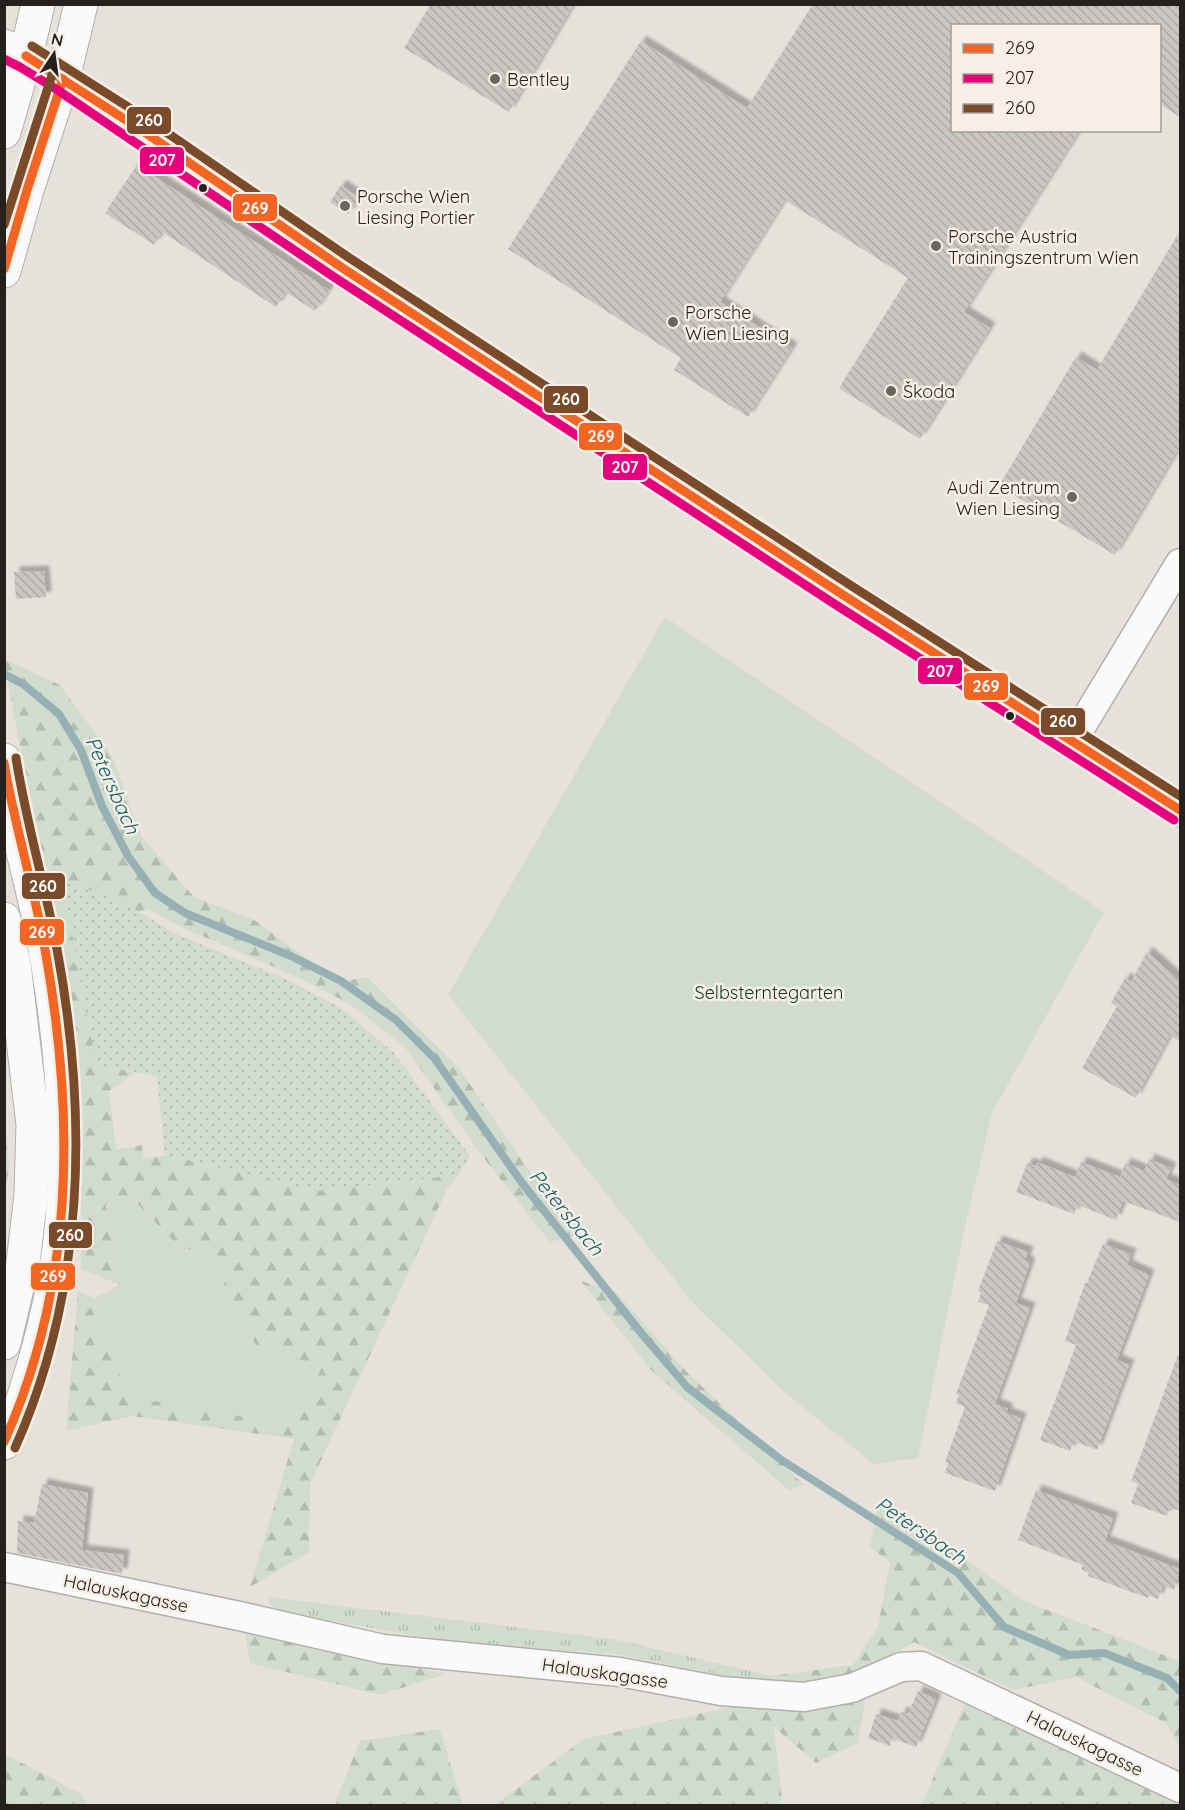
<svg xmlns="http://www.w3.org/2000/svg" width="1185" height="1810" viewBox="0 0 1185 1810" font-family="Quicksand,sans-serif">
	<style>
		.grass { fill: url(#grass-tufts) }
		.forest { fill: url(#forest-firs) }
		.park { fill: url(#park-dots) }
		.garden { fill: #d1dcce }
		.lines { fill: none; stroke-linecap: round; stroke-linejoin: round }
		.stream { stroke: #96b0b4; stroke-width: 8 }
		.building { fill: url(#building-back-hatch); filter: url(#shadow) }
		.minor-casing { stroke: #b2afab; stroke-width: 31 }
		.secondary-casing { stroke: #b2afab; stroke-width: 35 }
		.primary-casing { stroke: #b2afab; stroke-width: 35 }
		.minor { stroke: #fbfafa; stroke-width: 28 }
		.secondary { stroke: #fbfafa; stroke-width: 33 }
		.primary { stroke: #fbfafa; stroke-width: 33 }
		.bus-1-casing { stroke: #f7efe5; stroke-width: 14 }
		.bus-2-casing { stroke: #f7efe5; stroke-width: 14 }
		.bus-3-casing { stroke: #f7efe5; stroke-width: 14 }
		.bus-1 { stroke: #f26522; stroke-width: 9 }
		.bus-2 { stroke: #e5007d; stroke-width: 9 }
		.bus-3 { stroke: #7a4b2a; stroke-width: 9 }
		.poi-dot { fill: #696560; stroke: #f7efe5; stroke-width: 2 }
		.bus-dot { fill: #25221e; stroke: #f7efe5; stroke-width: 2 }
		.labels { text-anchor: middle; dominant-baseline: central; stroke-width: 5; stroke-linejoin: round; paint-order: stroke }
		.poi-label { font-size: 18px; fill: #25221e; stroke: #f7efe5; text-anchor: start }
		.park-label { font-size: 18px; fill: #0b391a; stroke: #f7efe5 }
		.street-label { font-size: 18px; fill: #25221e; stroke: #f7efe5 }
		.water-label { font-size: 20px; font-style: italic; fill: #10616d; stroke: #f7efe5 }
		.line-badge { stroke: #f7efe5; stroke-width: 2 }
		.badge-label { font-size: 16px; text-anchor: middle; font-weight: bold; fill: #fff }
	</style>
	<defs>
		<pattern id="grass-tufts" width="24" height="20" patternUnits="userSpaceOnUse" patternTransform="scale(1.5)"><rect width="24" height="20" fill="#d1dcce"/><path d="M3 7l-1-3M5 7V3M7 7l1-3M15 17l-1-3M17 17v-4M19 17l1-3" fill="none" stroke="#b3bcb0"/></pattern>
		<pattern id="forest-firs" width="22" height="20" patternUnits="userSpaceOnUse" patternTransform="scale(1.5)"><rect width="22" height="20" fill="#d1dcce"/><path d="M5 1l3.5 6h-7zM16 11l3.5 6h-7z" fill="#b3bcb0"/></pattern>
		<pattern id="park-dots" width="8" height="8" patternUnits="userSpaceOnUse" patternTransform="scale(1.5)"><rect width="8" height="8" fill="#d1dcce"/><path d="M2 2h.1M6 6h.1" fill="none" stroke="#b3bcb0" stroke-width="1.8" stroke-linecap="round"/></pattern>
		<pattern id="building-back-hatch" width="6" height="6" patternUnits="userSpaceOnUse" patternTransform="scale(1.5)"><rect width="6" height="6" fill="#cac7c2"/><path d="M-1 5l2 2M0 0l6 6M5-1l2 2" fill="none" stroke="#adaba6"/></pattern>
		<filter id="shadow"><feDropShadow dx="5.5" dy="-5.5" stdDeviation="1.5" flood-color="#0004"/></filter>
	</defs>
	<rect width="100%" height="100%" fill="#e6e1db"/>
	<path class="grass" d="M 268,1597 L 613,1639 L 771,1676 L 796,1690 L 622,1655 L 448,1641 L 273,1611 Z"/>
	<g class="forest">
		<path d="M 4,659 L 60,685 L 112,756 L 141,836 L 194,897 L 256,921 L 339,982 L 367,977 L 458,1067 L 574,1236 L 550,1242 L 480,1153 L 405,1047 L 350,1004 L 297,977 L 177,925 L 147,908 L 138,913 L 129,907 L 113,1067 L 135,1073 L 109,1091 L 116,1150 L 142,1145 L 143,1158 L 392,1136 L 458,1175 L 447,1189 L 310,1484 L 309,1552 L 250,1587 L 294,1439 L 132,1416 L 66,1431 L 78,1291 L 95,1298 L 94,1318 L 255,1344 L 223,1284 L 231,1264 L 177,1245 L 130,1196 L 106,1205 L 120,1285 L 81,1269 L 81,1088 L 68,979 L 13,711 Z"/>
		<path d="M 4,1119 L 9,1167 L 5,1190 L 4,1190 Z"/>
		<path d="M 581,1281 L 616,1292 L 685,1370 L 804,1485 L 789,1490 L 650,1369 Z"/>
		<path d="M 878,1505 L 940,1541 L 1024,1601 L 1180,1661 L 1180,1747 L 1166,1723 L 1076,1677 L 1013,1690 L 914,1642 L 853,1676 L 796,1690 L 771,1676 L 853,1665 L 878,1627 L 890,1562 L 870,1547 Z"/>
		<path d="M 244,1628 L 445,1674 L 380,1695 L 250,1663 Z"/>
		<path d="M 866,1699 L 857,1743 L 816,1763 L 774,1727 L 782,1798 L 779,1805 L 493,1806 L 584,1739 L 739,1705 L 799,1708 Z"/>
		<path d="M 966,1701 L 1173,1799 L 1178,1805 L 921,1806 Z"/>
		<path d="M 440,1729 L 463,1805 L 334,1805 L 360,1741 Z"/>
		<path d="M 5,1754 L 81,1794 L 88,1805 L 5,1805 Z"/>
	</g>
	<path class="park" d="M 62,878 L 129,906 L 178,935 L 284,978 L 342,1009 L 394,1053 L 470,1156 L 458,1175 L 317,1191 L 165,1155 L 157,1077 L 113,1067 L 96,1065 Z"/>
	<g class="garden">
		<path d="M 665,617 L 1104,912 L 992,1113 L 964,1231 L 918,1458 L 874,1464 L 789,1396 L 694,1304 L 448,995 Z"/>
		<path d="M 130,1196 L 177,1245 L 232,1264 L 224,1284 L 255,1344 L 322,1367 L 292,1425 L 130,1397 L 94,1318 L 95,1298 L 120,1285 L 106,1204 Z"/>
	</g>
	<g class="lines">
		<path class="stream" d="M 4,674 L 23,684 L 59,714 L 81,750 L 102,806 L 128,856 L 155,893 L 185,913 L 291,956 L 341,981 L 396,1020 L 435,1059 L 522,1183 L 642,1334 L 687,1387 L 780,1459 L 958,1573 L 1004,1627 L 1069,1655 L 1104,1653 L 1167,1678 L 1180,1691"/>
	</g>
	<g class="building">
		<path d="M 431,4 L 574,4 L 509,112 L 404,48 Z"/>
		<path d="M 813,4 L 1180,4 L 1180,117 L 1160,104 L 1160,26 L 952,26 L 952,130 L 1080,130 L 964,312 L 990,328 L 920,439 L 839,388 L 908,278 L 785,200 L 720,302 L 792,348 L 748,417 L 674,370 L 681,358 L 508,249 L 641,41 L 747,108 Z"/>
		<path d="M 137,165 L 329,290 L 315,311 L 286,292 L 276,307 L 162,232 L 154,245 L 105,213 Z"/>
		<path d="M 341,185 L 359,198 L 348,214 L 330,202 Z"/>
		<path d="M 1180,231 L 1180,446 L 1115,555 L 999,486 L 1076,357 L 1097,370 Z"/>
		<path d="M 44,571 L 46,597 L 16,599 L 14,572 Z"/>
		<path d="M 1147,952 L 1180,981 L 1180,1042 L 1170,1035 L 1136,1098 L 1082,1068 L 1117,1006 L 1111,1003 L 1125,978 L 1131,982 Z"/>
		<path d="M 1149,1159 L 1171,1168 L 1166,1179 L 1180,1185 L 1180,1222 L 1123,1201 L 1116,1220 L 1078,1205 L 1074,1214 L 1016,1192 L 1027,1163 L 1036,1166 L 1037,1162 L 1075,1177 L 1081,1162 L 1120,1177 L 1125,1163 L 1144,1171 Z"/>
		<path d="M 997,1241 L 1028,1252 L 1025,1261 L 1030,1263 L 1016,1303 L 1030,1308 L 995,1404 L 1008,1409 L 1006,1413 L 1021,1418 L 995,1491 L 945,1473 L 948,1463 L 945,1462 L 965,1407 L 956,1403 L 959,1395 L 956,1394 L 989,1305 L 978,1302 L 981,1293 L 978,1291 Z"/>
		<path d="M 1103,1244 L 1131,1254 L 1127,1265 L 1149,1275 L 1117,1360 L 1129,1365 L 1097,1450 L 1074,1441 L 1070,1451 L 1040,1440 L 1076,1345 L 1065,1341 L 1085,1283 L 1087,1283 Z"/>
		<path d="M 1178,1355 L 1180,1355 L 1180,1511 L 1170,1507 L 1167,1516 L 1131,1503 L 1138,1484 L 1131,1481 Z"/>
		<path d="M 42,1484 L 88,1493 L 82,1550 L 124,1555 L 122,1574 L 17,1553 L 18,1521 L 34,1523 Z"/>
		<path d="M 1036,1490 L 1113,1518 L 1105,1541 L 1180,1569 L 1174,1590 L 1163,1585 L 1158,1599 L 1149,1595 L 1148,1598 L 1088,1576 L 1089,1573 L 1081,1569 L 1083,1565 L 1018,1540 Z"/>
		<path d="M 918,1691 L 936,1699 L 916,1747 L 892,1738 L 890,1746 L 868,1738 L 876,1714 L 898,1721 L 901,1712 L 908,1714 Z"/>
	</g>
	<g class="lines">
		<g class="minor-casing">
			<g id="minor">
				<path d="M 1073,740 L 1180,563"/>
				<path d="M 4,1567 L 244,1617 L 383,1649 L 620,1672 L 721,1691 L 804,1697 L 852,1688 L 901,1667 L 921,1666 L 1180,1788"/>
			</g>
		</g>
		<g class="secondary-casing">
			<path id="secondary" d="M 4,46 L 26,56 L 63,79 L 341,267 L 840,593 L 1180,810"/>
		</g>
		<g class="primary-casing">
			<g id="primary">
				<path d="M 4,132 L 26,56 L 38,4"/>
				<path d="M 4,271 L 27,190 L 63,79 L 81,4"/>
				<path d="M 4,760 C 13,824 35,890 46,954 C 61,1042 69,1132 62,1221 C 57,1278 43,1338 25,1393 C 20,1410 11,1427 4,1443"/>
				<path d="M 4,919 L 14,964 L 33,1124 L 31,1195 L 23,1263 L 4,1343"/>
			</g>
		</g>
		<use href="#minor" class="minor"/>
		<use href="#secondary" class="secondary"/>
		<use href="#primary" class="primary"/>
		<g class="bus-1-casing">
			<g id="bus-1">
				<path d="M 26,56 L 140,129 L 341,267 L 840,593 L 1180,810"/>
				<path d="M 4,269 L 27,190 L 63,79"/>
				<path d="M 4,763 C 15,828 35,890 46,955 C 75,1120 74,1286 4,1442"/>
			</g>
		</g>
		<g class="bus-2-casing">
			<path id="bus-2" d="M 4,59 L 20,67 L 56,89 L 334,277 L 833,603 L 1174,820"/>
		</g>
		<g class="bus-3-casing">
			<g id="bus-3">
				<path d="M 32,46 L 147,119 L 348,257 L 847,583 L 1180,796"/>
				<path d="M 4,225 L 52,75"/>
				<path d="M 15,1448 C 85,1291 88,1116 57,949 C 45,885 26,822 16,758"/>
			</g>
		</g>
		<use href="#bus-1" class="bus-1"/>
		<use href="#bus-2" class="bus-2"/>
		<use href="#bus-3" class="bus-3"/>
	</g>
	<g class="poi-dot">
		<circle cx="495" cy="79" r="6"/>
		<circle cx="345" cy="206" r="6"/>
		<circle cx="936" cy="246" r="6"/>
		<circle cx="673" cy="322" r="6"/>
		<circle cx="891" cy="391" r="6"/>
		<circle cx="1072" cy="497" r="6"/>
	</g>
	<g class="bus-dot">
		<circle cx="203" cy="188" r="5"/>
		<circle cx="1010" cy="716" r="5"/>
	</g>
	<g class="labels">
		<g class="poi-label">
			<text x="507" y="79">Bentley</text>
			<text x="357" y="196">Porsche Wien<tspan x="357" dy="21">Liesing Portier</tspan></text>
			<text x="948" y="236">Porsche Austria<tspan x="948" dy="21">Trainingszentrum Wien</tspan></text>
			<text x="685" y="312">Porsche<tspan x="685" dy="21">Wien Liesing</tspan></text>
			<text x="903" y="391">Škoda</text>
			<text x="1060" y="487" text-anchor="end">Audi Zentrum<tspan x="1060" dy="21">Wien Liesing</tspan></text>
		</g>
		<g class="park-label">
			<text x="769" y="992">Selbsterntegarten</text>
		</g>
		<g class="street-label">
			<text transform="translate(126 1593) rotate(12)">Halauskagasse</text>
			<text transform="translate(605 1673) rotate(8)">Halauskagasse</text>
			<text transform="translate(1085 1743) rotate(26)">Halauskagasse</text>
		</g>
		<g class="water-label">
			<text transform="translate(113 785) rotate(66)">Petersbach</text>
			<text transform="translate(567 1212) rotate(51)">Petersbach</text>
			<text transform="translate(921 1530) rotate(34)">Petersbach</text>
		</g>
	</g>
	<g class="line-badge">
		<rect x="126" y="106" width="46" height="29" rx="6" fill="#7a4b2a"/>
		<rect x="139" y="146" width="46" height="29" rx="6" fill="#e5007d"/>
		<rect x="232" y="193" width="46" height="29" rx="6" fill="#f26522"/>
		<rect x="543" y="385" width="46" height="29" rx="6" fill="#7a4b2a"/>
		<rect x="578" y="422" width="45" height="29" rx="6" fill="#f26522"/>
		<rect x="602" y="453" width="46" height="28" rx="6" fill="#e5007d"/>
		<rect x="917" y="657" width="46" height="28" rx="6" fill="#e5007d"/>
		<rect x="963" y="672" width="46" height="29" rx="6" fill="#f26522"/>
		<rect x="1040" y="707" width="46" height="29" rx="6" fill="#7a4b2a"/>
		<rect x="21" y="872" width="45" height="28" rx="6" fill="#7a4b2a"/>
		<rect x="19" y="918" width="46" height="28" rx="6" fill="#f26522"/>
		<rect x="48" y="1221" width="45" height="28" rx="6" fill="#7a4b2a"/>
		<rect x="30" y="1262" width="46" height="29" rx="6" fill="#f26522"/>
	</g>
	<g class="badge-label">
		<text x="149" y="126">260</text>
		<text x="162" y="166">207</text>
		<text x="255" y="214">269</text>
		<text x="566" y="405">260</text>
		<text x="601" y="442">269</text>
		<text x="625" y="473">207</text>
		<text x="940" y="677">207</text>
		<text x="986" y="692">269</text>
		<text x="1063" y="727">260</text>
		<text x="43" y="892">260</text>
		<text x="42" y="938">269</text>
		<text x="70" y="1241">260</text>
		<text x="53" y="1282">269</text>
	</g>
	<rect width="1185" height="1810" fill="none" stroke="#25221e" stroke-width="12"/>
	<rect x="951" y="24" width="210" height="108" fill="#f7efe5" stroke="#a39d95" stroke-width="1.5"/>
	<rect x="963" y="44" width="30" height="9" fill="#f26522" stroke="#a39d95" stroke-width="1.5"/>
	<text x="1005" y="54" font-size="18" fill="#25221e">269</text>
	<rect x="963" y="74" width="30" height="9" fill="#e5007d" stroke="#a39d95" stroke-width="1.5"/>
	<text x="1005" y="84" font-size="18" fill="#25221e">207</text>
	<rect x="963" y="104" width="30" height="9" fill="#7a4b2a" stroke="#a39d95" stroke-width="1.5"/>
	<text x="1005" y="114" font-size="18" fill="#25221e">260</text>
	<g transform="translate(54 54) rotate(13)" stroke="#f7efe5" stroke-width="4.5" paint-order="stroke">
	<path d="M0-4.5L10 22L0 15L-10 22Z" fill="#25221e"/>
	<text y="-9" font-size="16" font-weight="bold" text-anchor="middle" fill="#25221e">N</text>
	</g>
</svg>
